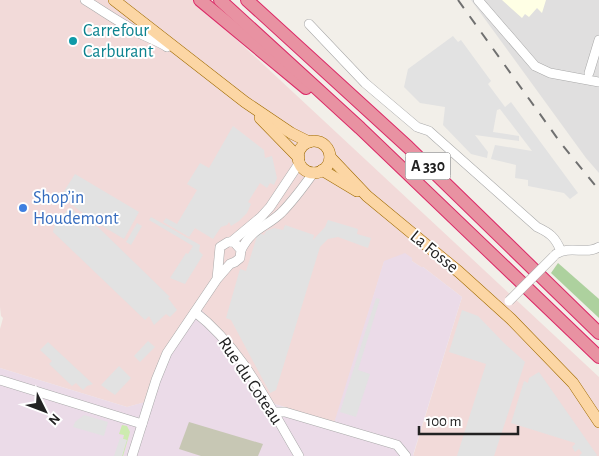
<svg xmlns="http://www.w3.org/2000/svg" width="599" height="456" viewBox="0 0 599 456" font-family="'Alegreya Sans',sans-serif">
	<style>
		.residential { fill: #e0dfdf }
		.commercial { fill: #f2dad9 }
		.industrial { fill: #ebdbe8 }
		.education { fill: #ffffe5 }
		.construction { fill: #c7c7b4 }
		.grass { fill: #cdebb0 }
		.forest { fill: #add19e }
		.parking { fill: #e2e2e2 }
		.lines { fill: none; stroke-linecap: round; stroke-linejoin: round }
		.minor-casing { stroke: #a9a9a9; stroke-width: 10 }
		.major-casing { stroke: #a06b00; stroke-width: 12 }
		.highway-casing { stroke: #dc2a67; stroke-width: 14 }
		.minor { stroke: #fff; stroke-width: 9 }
		.major { stroke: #fcd6a4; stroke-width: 11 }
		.highway { stroke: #e892a2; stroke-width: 12 }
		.rail { stroke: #707070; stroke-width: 2; stroke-dasharray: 10 10; stroke-linecap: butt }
		.minor-bridge-casing { stroke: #a9a9a9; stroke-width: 10; stroke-linecap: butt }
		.minor-bridge { stroke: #fff; stroke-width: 9 }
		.culture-dot { fill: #0f9aa8; stroke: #fff; stroke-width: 2 }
		.shop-dot { fill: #3f7fe0; stroke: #fff; stroke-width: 2 }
		.labels { text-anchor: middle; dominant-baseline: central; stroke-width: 4; stroke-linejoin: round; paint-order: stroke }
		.shield { fill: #fff; stroke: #646464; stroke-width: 1 }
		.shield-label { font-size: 16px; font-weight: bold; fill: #222 }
		.culture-label { font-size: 18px; fill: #0d838f; stroke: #fff; text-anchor: start }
		.shop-label { font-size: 18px; fill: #366cbe; stroke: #fff; text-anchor: start }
		.street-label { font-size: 18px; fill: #222; stroke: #fff }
	</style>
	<rect width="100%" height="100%" fill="#f2efe9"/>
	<path class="residential" d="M 471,0 L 599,0 L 599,173 L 586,158 Z"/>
	<path class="commercial" d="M 0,0 L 194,0 L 599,377 L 599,456 L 413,456 L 462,297 L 423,267 L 421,267 L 412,261 L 412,258 L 384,262 L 335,423 L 272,403 L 146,402 L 127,407 L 0,368 L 0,329 L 3,318 L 1,316 L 0,307 Z"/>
	<path class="industrial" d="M 405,253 L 412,258 L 412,261 L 421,267 L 423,267 L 462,297 L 413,455 L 415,456 L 0,456 L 0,368 L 127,407 L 145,402 L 196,304 L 234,345 L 272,403 L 334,423 L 384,261 Z"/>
	<path class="education" d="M 502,0 L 546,0 L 542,13 L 537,8 L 529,17 L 525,14 L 522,18 Z"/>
	<path class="construction" d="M 189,422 L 263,444 L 258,456 L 201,456 L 179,449 Z"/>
	<path class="grass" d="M 122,425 L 127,426 L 130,432 L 123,456 L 122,456 L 126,440 L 123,439 L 124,435 L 119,434 Z"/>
	<path class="forest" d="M 558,263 L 599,299 L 599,318 L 551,273 Z"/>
	<g class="parking">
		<path d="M 453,36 L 458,42 L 461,40 L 491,81 L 488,84 L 505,107 L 511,102 L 578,193 L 570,199 L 564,193 L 528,186 L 528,180 L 515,178 L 516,165 L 491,159 L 495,145 L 532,151 L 500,109 L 497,110 L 493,132 L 519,136 L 519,141 L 475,135 L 488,152 L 487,158 L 471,154 L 443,125 L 445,107 L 420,103 L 404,87 L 408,69 Z"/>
		<path d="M 233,126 L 264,150 L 265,158 L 272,156 L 277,178 L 274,185 L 270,183 L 267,188 L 260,183 L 248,202 L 251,204 L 247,213 L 239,221 L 231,226 L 229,222 L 227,225 L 221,227 L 213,239 L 195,228 L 189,237 L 163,222 L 166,218 L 177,224 L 197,190 L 187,184 L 200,163 L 209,168 Z"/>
		<path d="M 75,174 L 139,212 L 124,239 L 89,218 L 61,196 Z"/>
		<path d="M 70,207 L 88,224 L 90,223 L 98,227 L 170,297 L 168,298 L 177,310 L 170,317 L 166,314 L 154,325 L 149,316 L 145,320 L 53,232 L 55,223 Z"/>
		<path d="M 151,217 L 200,245 L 199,251 L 203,255 L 185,284 L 170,278 L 186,253 L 188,254 L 193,246 L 149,220 Z"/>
		<path d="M 328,220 L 358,229 L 357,234 L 371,238 L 368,248 L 338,237 L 328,239 L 320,247 L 276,390 L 270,393 L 231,320 L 226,318 L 240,269 L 246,271 L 258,233 L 264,235 L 266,231 L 274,228 L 283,230 L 285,225 L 314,235 L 313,240 L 325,227 Z"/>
		<path d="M 137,223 L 142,226 L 131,245 L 126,242 Z"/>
		<path d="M 376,298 L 380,299 L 358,370 L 370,374 L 356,417 L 340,412 Z"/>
		<path d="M 462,310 L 478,316 L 504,343 L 525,362 L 494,456 L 457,456 L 486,364 L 449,352 Z"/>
		<path d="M 148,341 L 155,347 L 140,362 L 134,356 Z"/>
		<path d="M 48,342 L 93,384 L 87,386 L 83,390 L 76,383 L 72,386 L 49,364 L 52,361 L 40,350 Z"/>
		<path d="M 119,366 L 131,378 L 115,395 L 101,385 Z"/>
		<path d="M 539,372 L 597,455 L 596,456 L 579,456 L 582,453 L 579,449 L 575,452 L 572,447 L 575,444 L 575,443 L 511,423 L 524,381 L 528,383 L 529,378 Z"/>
		<path d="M 84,415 L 108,422 L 104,436 L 73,427 L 75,422 Z"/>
		<path d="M 120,438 L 127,440 L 122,456 L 114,456 Z"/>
	</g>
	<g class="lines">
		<g class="minor-casing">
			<g id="minor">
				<path d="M 85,0 C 103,11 120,23 139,33 C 148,38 158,41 167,47"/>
				<path d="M 478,0 L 535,66 L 550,73 L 599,82"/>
				<path d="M 309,24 L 365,83 L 417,127 L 429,131 L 537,227 C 550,233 555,237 561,251"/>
				<path d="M 589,73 L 599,40"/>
				<path d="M 231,242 L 261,217 L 270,207 L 300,162"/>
				<path d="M 241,250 C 252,228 265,228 281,213 C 293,201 304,186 314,172"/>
				<path d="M 556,254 C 570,245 586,255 599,247"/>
				<path d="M 195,312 C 242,348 269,406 299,456"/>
				<path d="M 0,380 L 142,424"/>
				<path d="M 272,412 L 285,412 L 397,445 L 406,456"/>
				<path d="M 132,456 L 156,380 L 167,353 L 217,279 L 230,264 L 235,262 L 240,258 L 241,250 L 234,242 L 228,242 L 220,247 L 217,279"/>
			</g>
		</g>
		<g class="major-casing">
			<g id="major">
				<path d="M 114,0 L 245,102 L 291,133 L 309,142"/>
				<path d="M 260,118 L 299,158"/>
				<circle cx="314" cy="157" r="16"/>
				<path d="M 330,157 L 367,196 L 459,272 L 511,319 L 573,383 L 599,422"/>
				<path d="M 322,170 L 357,191"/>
			</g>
		</g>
		<g class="highway-casing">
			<g id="highway">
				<path d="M 200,0 L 306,88"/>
				<path d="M 220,0 L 360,128 L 599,357"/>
				<path d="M 247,0 L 408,147 L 599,333"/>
			</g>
		</g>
		<use href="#minor" class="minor"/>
		<use href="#major" class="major"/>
		<use href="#highway" class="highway"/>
		<path class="rail" d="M 458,0 L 560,142 L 599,190"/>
		<g class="minor-bridge-casing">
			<path id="minor-bridge" d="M 509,301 L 554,256"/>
		</g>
		<use href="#minor-bridge" class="minor-bridge"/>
	</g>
	<circle class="culture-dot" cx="73" cy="41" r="5"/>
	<circle class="shop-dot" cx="23" cy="208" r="5"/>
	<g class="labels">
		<rect class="shield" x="405.5" y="152.5" width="45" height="27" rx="4"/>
		<g class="shield-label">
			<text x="428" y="166">A 330</text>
		</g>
		<g class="culture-label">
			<text x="83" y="31">Carrefour<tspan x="83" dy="21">Carburant</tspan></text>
		</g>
		<g class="shop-label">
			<text x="33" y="198">Shop’in<tspan x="33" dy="21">Houdemont</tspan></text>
		</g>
		<g class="street-label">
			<text transform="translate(434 252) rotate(39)">La Fosse</text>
			<text transform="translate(250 381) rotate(56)">Rue du Coteau</text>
		</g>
	</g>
	<g transform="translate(45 411) rotate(132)" stroke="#ffffff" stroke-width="4" paint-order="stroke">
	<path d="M0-4L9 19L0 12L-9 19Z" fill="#222222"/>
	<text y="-8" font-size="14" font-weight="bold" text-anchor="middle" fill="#222222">N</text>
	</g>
	<path d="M419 426v8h99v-8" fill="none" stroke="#222222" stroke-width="2.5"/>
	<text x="426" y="426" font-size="15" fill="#222222" stroke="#ffffff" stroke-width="4" paint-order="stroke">100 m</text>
</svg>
